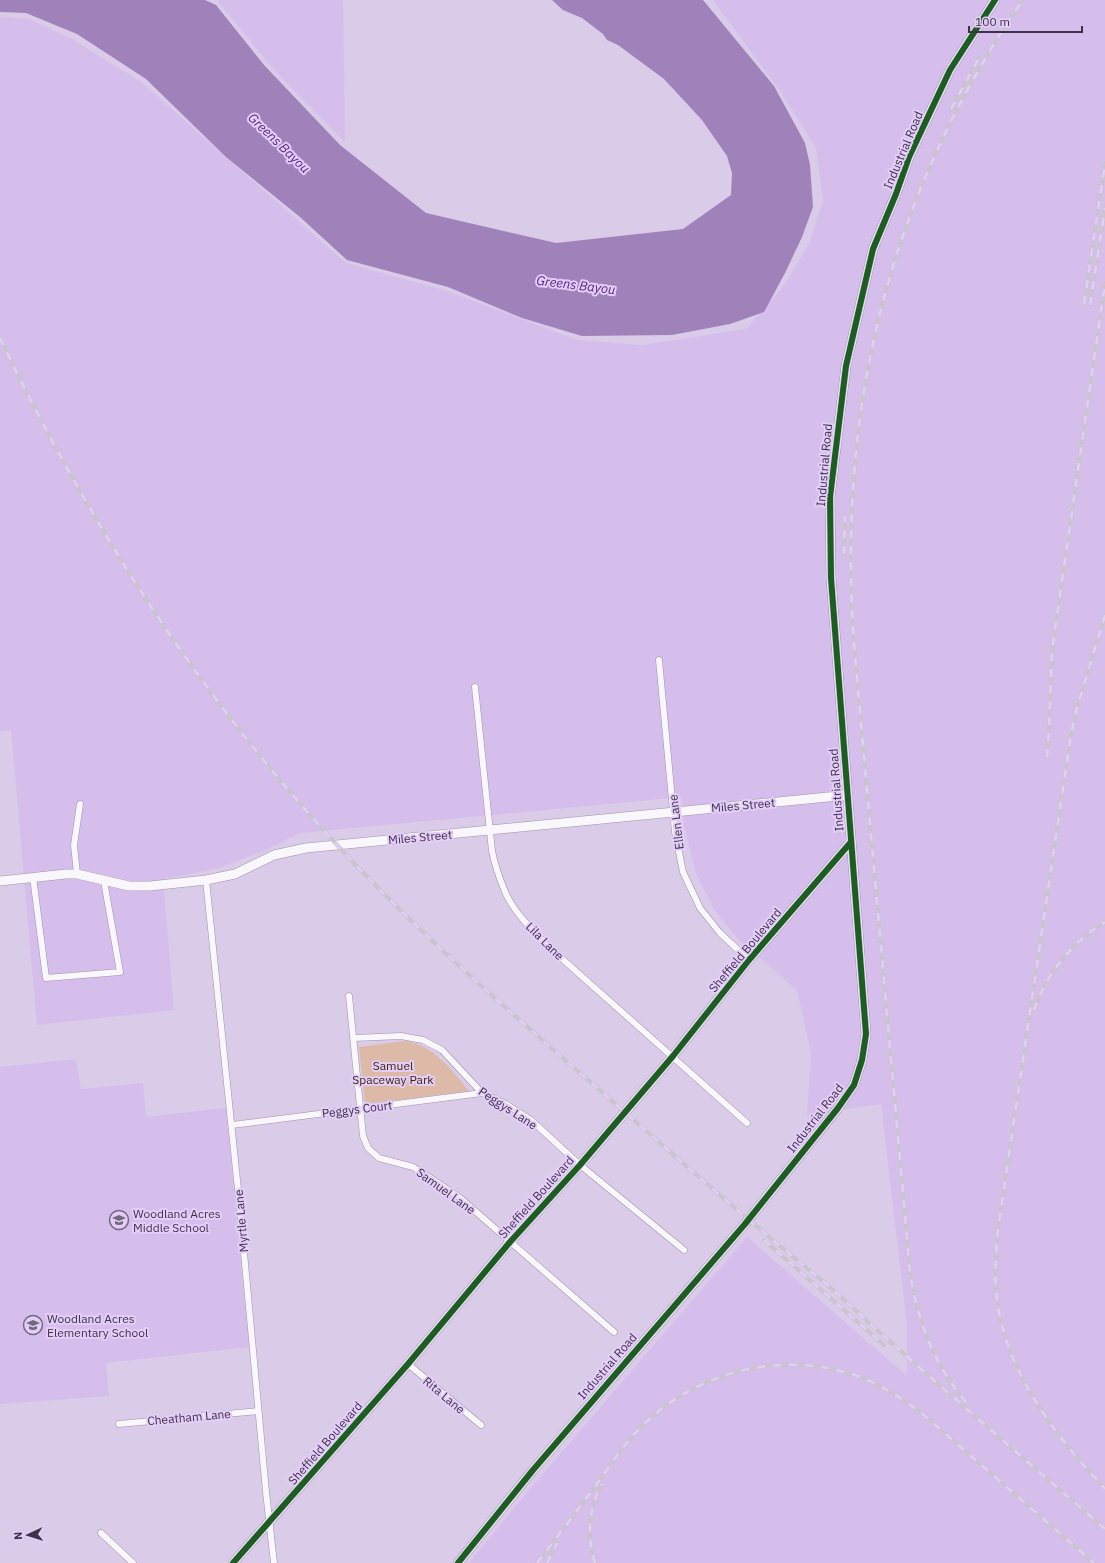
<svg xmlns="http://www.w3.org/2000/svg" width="1105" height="1563" viewBox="0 0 1105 1563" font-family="'IBM Plex Sans',sans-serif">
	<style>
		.built { fill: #d6beec }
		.green { fill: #ddb9a8 }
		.water { fill: #9f82ba }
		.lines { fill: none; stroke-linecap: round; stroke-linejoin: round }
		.street-casing { stroke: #9d92a8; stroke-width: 7 }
		.secondary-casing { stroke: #9d92a8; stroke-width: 10 }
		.street { stroke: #f9f7fc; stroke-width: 6 }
		.secondary { stroke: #f9f7fc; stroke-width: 9 }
		.rail-casing { stroke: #c9c4cd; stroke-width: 4 }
		.rail { stroke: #e4cef9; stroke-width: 2.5; stroke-dasharray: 8; stroke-linecap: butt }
		.cycleway-casing { stroke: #e4cef9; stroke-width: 8 }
		.cycleway { stroke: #1b5e20; stroke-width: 6 }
		.labels { text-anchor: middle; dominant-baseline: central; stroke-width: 4; stroke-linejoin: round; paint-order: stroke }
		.street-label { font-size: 12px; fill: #3d3247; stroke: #e4cef9 }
		.park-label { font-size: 12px; fill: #3d2507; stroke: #e4cef9 }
		.poi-label { font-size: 12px; fill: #3d3247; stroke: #e4cef9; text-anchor: start }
		.water-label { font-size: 13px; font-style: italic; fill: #57257a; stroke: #e4cef9 }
	</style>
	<rect width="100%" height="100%" fill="#dacbe8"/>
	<g class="built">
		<path d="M 217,0 L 343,0 L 345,142 L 274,70 Z"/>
		<path d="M 713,0 L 1105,0 L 1105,1563 L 469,1563 L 524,1496 L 747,1237 L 907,1376 L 907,1325 L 881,1104 L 807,1115 L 811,1053 L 797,990 L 739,940 L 715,911 L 696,874 L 684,826 L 682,797 L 300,833 L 266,850 L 219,868 L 163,879 L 174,1010 L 37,1025 L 11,730 L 0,731 L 0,17 L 29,19 L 74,40 L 141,82 L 346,263 L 447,291 L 577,340 L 642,345 L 746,329 L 783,287 L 809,244 L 823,200 L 816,148 L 780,91 Z"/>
		<path d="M 76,1059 L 81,1089 L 143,1083 L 146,1117 L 226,1108 L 249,1347 L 106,1363 L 109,1396 L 0,1404 L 0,1067 Z"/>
	</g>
	<path class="green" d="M 405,1041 C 434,1045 452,1070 469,1091 L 365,1104 L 359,1047 Z"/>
	<path class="water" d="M 0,0 L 205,0 L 216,5 L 264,65 L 340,145 L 426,213 L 556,243 L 683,229 L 731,195 L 732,173 L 727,156 L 702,120 L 664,79 L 618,45 L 607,40 L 603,34 L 582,18 L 563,10 L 552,0 L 703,0 L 774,86 L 805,143 L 810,165 L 813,207 L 802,237 L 785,273 L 764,312 L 730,324 L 672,335 L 582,336 L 522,318 L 448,287 L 347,260 L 300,217 L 226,157 L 146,79 L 77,34 L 26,13 L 0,12 Z"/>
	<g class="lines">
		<g class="street-casing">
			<g id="street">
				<path d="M 659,660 L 675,832 L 683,872 L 700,908 L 720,933 L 749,960"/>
				<path d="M 475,687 L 492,851 C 495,866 500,880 506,894 C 516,915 535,933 551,949 L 747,1123"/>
				<path d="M 77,874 L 74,845 L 80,804"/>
				<path d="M 33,877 L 46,978 L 120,972 L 104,881"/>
				<path d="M 206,880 L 240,1209 L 266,1492 L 274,1563"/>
				<path d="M 349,996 L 363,1136 L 368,1148 L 379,1158 L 413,1167 L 429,1177 L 460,1198 L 614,1332"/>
				<path d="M 354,1038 L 401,1036 L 423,1040 L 442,1050 L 482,1093 L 504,1103 L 531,1120 L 580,1165 L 684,1250"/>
				<path d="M 232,1125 L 482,1093"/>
				<path d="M 408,1364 L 481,1425"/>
				<path d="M 119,1424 L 258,1411"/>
				<path d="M 101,1533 L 133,1563"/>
			</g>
		</g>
		<g class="secondary-casing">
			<g id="secondary">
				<path d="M 0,881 L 66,874 L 77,874 L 129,886 L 150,886 L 206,880 L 235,874 L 274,855 L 306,848 L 848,795"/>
				<path d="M 233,1563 L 408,1364 L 510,1242 L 580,1165 L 673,1056 L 749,960 L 851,842"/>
				<path d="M 458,1563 L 533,1470 L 745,1224 L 838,1108 L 854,1085 L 862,1060 L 866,1034 L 831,578 L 830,497 L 846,366 L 873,249 L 896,194 L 909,157 L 950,70 L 995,0"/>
			</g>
		</g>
		<use href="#street" class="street"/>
		<use href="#secondary" class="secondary"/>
		<g class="rail-casing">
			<g id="rail">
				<path d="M 951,109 L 979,58"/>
				<path d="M 1084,304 L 1105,163"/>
				<path d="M 1090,305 L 1105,208"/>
				<path d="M 0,338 C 91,529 207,708 353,862 C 427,940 508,1010 589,1081 C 665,1147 741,1215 820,1279 C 846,1300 869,1324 894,1345 C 964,1407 1035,1468 1105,1529"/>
				<path d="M 844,554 L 845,516"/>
				<path d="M 1105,615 L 1077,708 L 1071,734 L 998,1229 C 996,1252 994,1275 997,1299 C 1006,1373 1056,1436 1105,1489"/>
				<path d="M 1047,757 L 1049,728 L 1052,650 L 1105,283"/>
				<path d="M 1034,1010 C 1047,973 1072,942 1105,922"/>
				<path d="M 764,1240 L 884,1345"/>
				<path d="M 966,1402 C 934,1365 917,1320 910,1272 L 854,644 C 840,450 872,268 964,96 C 982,63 1001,31 1023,0"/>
				<path d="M 537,1563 C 558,1536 579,1508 599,1481 C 613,1461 627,1440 644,1424 C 700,1370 784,1350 857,1376 C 883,1385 904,1400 925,1416 L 1094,1563"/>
				<path d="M 547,1563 L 557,1543"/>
				<path d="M 595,1563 C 587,1537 588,1508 602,1484"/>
			</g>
		</g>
		<use href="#rail" class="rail"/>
		<g class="cycleway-casing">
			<g id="cycleway">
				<path d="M 233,1563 L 408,1364 L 510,1242 L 580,1165 L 673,1056 L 749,960 L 851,842"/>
				<path d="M 458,1563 L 533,1470 L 745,1224 L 838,1108 L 854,1085 L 862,1060 L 866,1034 L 831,578 L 830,497 L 846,366 L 873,249 L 896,194 L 909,157 L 950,70 L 995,0"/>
			</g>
		</g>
		<use href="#cycleway" class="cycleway"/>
	</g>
	<defs>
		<g id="school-ring" transform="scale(1)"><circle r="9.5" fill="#e4cef9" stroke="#74687f" stroke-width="1.5"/><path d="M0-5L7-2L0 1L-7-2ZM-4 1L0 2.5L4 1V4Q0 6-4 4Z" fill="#74687f"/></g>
	</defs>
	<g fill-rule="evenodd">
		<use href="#school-ring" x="119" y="1220"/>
		<use href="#school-ring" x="33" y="1325"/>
	</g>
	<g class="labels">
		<g class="street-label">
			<text transform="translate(903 150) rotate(-67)">Industrial Road</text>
			<text transform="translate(824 465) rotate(-85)">Industrial Road</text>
			<text transform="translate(836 790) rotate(-94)">Industrial Road</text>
			<text transform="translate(743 805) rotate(-5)">Miles Street</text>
			<text transform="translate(676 822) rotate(-97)">Ellen Lane</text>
			<text transform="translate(420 837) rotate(-5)">Miles Street</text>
			<text transform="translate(545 941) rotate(45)">Lila Lane</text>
			<text transform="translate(745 950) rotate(-50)">Sheffield Boulevard</text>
			<text transform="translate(508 1108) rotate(33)">Peggys Lane</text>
			<text transform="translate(357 1109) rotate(-7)">Peggys Court</text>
			<text transform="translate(815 1118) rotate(-52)">Industrial Road</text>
			<text transform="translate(446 1191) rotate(36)">Samuel Lane</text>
			<text transform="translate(536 1197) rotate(-48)">Sheffield Boulevard</text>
			<text transform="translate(241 1221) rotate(-95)">Myrtle Lane</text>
			<text transform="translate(607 1366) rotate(-49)">Industrial Road</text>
			<text transform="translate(444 1395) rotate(40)">Rita Lane</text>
			<text transform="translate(189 1417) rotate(-5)">Cheatham Lane</text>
			<text transform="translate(325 1443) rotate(-49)">Sheffield Boulevard</text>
		</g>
		<g class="park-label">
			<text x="393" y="1065">Samuel<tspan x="393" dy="14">Spaceway Park</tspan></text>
		</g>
		<g class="poi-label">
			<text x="133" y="1213">Woodland Acres<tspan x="133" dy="14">Middle School</tspan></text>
			<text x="47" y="1318">Woodland Acres<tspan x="47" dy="14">Elementary School</tspan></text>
		</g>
		<g class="water-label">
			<text transform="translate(279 143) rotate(44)">Greens Bayou</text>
			<text transform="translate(576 285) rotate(7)">Greens Bayou</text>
		</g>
	</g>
	<g transform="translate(28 1535) rotate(266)" stroke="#e4cef9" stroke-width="3" paint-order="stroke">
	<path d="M0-3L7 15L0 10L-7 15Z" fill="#3d3247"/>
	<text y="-6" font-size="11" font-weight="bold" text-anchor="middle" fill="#3d3247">N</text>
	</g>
	<path d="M969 26v6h113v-6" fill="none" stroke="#3d3247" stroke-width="2"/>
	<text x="975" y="26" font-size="12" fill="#3d3247" stroke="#e4cef9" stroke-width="3" paint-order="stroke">100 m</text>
</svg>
